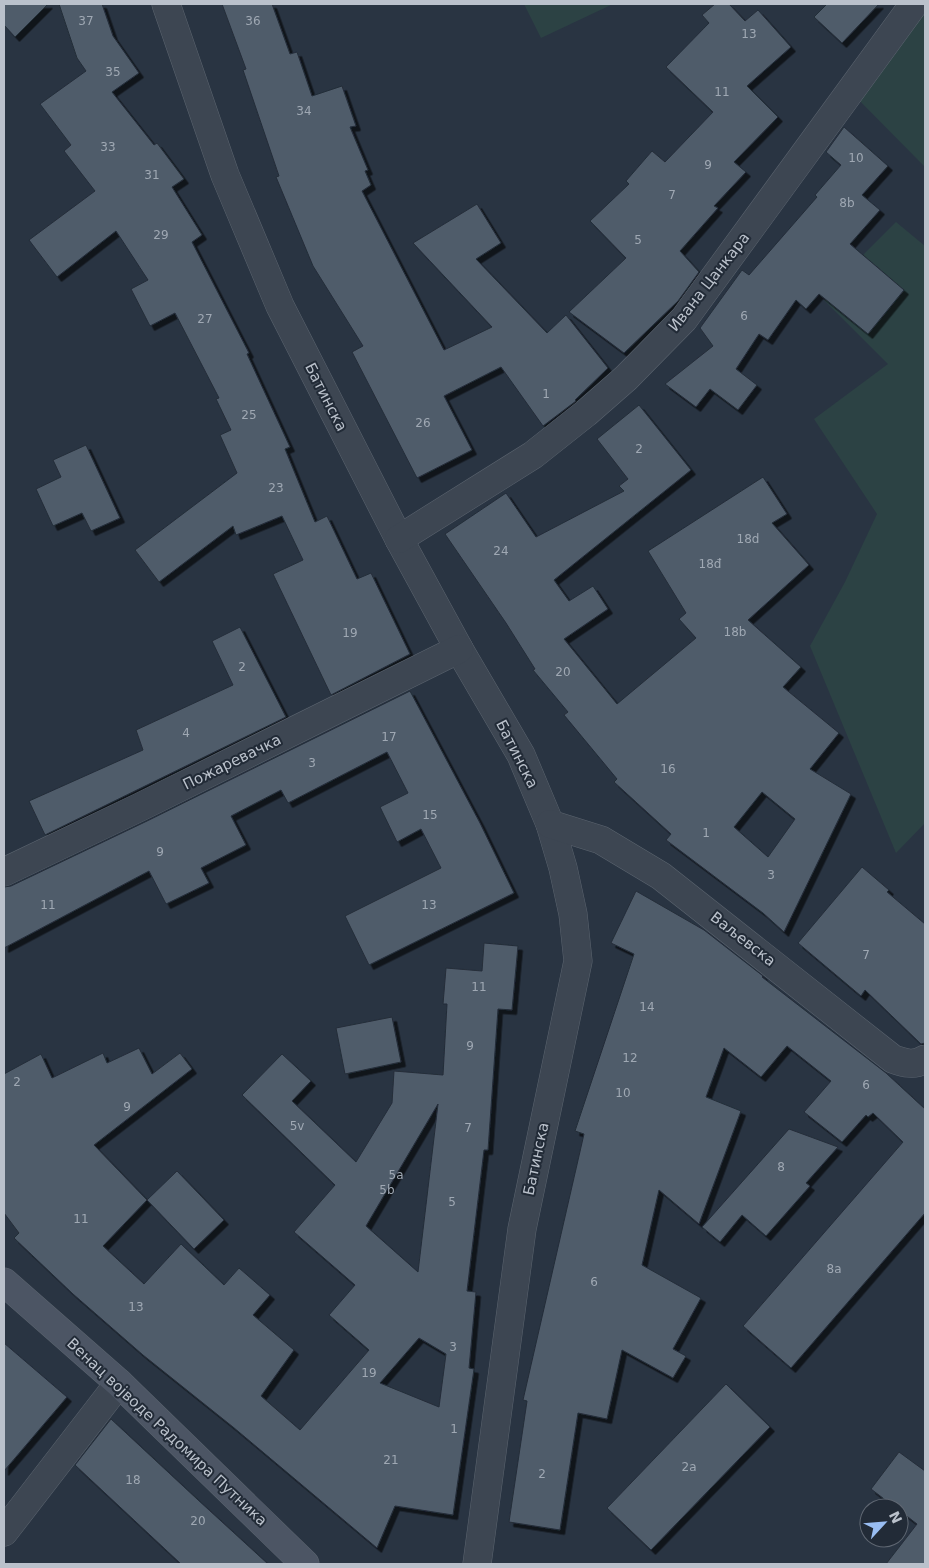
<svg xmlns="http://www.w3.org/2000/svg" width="929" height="1568" viewBox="0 0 929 1568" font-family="'DejaVu Sans',sans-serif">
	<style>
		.green { fill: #2c4244 }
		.building { fill: #4f5b6a; stroke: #242d39; fill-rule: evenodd; filter: url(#shadow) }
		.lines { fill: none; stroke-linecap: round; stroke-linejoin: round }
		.street-casing { stroke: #5b646f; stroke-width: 29 }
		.secondary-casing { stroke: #5b646f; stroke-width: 29 }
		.street { stroke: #3d4652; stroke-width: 28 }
		.secondary { stroke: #4c5564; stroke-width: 28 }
		.labels { text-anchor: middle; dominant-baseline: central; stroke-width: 4; stroke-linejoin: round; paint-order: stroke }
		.number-label { font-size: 12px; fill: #9fa8b3 }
		.street-label { font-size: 15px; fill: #bac1cb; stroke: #222b37 }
	</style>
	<defs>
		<filter id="shadow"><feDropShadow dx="4.5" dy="4.5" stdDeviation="0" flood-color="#0009"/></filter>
	</defs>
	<rect width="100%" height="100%" fill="#293442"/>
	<g class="green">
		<path d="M 524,4 L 613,4 L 541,38 Z"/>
		<path d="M 924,11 L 925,12 L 925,167 L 847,88 Z"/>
		<path d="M 896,222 L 925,246 L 925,823 L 896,853 L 810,646 L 845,582 L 877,514 L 814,419 L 888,364 L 824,300 L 865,253 Z"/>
	</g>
	<g class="building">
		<path d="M 4,4 L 48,4 L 15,37 L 4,25 Z"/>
		<path d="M 59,4 L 102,4 L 113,36 L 139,73 L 112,92 L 154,145 L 157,143 L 184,179 L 172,187 L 202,235 L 192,242 L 249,353 L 247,354 L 290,447 L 285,449 L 315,522 L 327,516 L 357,579 L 371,573 L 410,654 L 331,695 L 273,574 L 303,560 L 282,516 L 236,535 L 233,526 L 159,582 L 135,550 L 237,473 L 220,435 L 231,430 L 216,399 L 219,398 L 175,313 L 150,326 L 131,289 L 148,280 L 116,231 L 57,277 L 29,240 L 95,191 L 64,151 L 71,145 L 40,104 L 86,71 L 77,58 Z"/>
		<path d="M 222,4 L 272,4 L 290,54 L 297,52 L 312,96 L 342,86 L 356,126 L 350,127 L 368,170 L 365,171 L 371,185 L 362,191 L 444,350 L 492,327 L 413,243 L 477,204 L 501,243 L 476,259 L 547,333 L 566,315 L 608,368 L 575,400 L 576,401 L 543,426 L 501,367 L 444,396 L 472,450 L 417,478 L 352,352 L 363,346 L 313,266 L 276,177 L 279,176 L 243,70 L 246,69 Z"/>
		<path d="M 715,4 L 729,4 L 745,21 L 758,10 L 791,47 L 747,86 L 778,117 L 734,162 L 746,172 L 714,206 L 718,208 L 680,251 L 699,272 L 678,301 L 624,353 L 569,312 L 626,258 L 590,221 L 629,184 L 626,181 L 652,151 L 665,162 L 713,112 L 666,67 L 709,23 L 702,15 Z"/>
		<path d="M 827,4 L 879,4 L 842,43 L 814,17 Z"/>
		<path d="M 844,127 L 888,166 L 862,195 L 880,210 L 850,244 L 904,290 L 868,334 L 819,294 L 806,309 L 796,300 L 768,340 L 759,334 L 736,369 L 757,385 L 738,410 L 710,389 L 696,407 L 665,384 L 713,346 L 700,328 L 742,270 L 749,275 L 817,197 L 815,195 L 841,165 L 826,152 Z"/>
		<path d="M 639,405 L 691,470 L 554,580 L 569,601 L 593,586 L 608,609 L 564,639 L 617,704 L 696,638 L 679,619 L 686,613 L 648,551 L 763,477 L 787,514 L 772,523 L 809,565 L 748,620 L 801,667 L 783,687 L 839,733 L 810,769 L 851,794 L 784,932 L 763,913 L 666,840 L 671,834 L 614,782 L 617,779 L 564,715 L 568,712 L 533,670 L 535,669 L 506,623 L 445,534 L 506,493 L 536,537 L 624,491 L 619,486 L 628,479 L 597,439 ZM 762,792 L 795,819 L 768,857 L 734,827 Z"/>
		<path d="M 86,445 L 120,518 L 91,531 L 82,513 L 53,526 L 36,489 L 61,477 L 53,460 Z"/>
		<path d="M 240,627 L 286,717 L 45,835 L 29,801 L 143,750 L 136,730 L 233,685 L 212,641 Z"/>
		<path d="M 410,691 L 480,823 L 514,893 L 369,965 L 345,916 L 441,868 L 421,829 L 397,842 L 380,807 L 408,793 L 387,752 L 288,803 L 281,790 L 231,816 L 246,845 L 201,868 L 209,883 L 166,904 L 149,871 L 4,948 L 4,887 L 11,886 L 147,821 Z"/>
		<path d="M 862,867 L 889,890 L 887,892 L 925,924 L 925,1043 L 921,1044 L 865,990 L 861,996 L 798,943 Z"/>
		<path d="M 636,891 L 704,930 L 763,976 L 762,977 L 886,1073 L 925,1109 L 925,1213 L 791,1368 L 743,1326 L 903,1142 L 873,1113 L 868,1117 L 866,1115 L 842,1142 L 804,1112 L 831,1081 L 787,1046 L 761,1077 L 724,1048 L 706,1097 L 741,1111 L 699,1224 L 659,1190 L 642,1265 L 701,1298 L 673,1349 L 686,1356 L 673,1378 L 622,1350 L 607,1419 L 578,1413 L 560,1530 L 509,1522 L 527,1401 L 523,1400 L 584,1134 L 575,1131 L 634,954 L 611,943 Z"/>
		<path d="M 484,943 L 518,946 L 512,1010 L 498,1009 L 488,1150 L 484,1150 L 467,1291 L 476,1292 L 469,1368 L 474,1369 L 453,1515 L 395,1506 L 377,1548 L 233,1427 L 143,1355 L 73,1294 L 14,1238 L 19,1233 L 4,1213 L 4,1074 L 41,1054 L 52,1078 L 103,1053 L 107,1063 L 139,1048 L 152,1074 L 180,1053 L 192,1069 L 94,1145 L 147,1200 L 103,1246 L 144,1284 L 181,1244 L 224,1285 L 239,1268 L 270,1295 L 253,1315 L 294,1350 L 261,1396 L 300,1430 L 369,1350 L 329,1315 L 355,1285 L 294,1232 L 335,1185 L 242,1095 L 282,1054 L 311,1081 L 292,1101 L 356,1162 L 392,1103 L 394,1071 L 443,1075 L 447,1004 L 443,1004 L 446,968 L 482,971 ZM 438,1104 L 418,1272 L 366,1226 ZM 419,1338 L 446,1354 L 439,1407 L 380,1383 Z"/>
		<path d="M 392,1017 L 401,1062 L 345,1074 L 336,1028 Z"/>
		<path d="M 789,1129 L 838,1147 L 806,1183 L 810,1186 L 766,1236 L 742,1215 L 720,1242 L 702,1227 Z"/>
		<path d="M 177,1171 L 224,1220 L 194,1249 L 147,1200 Z"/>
		<path d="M 4,1343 L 67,1397 L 4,1471 Z"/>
		<path d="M 726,1384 L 770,1427 L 651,1550 L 607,1508 Z"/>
		<path d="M 111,1419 L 197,1499 L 268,1564 L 181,1564 L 75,1465 Z"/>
		<path d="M 899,1452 L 925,1471 L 925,1564 L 886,1564 L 917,1524 L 899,1510 L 899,1508 L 896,1508 L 871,1489 Z"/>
	</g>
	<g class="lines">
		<g class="street-casing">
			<g id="street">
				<path d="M 166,4 L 225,175 L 280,306 L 399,539 L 459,649 L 521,755 L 550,824 L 563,868 L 573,914 L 578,961 L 522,1229 L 477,1564"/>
				<path d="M 399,539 L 533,455 L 586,413 L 626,378 L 684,319 L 914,4"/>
				<path d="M 550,824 L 601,840 L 661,876 L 893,1059 C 904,1063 915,1066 925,1059"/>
				<path d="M 4,872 L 140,807 L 459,649"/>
				<path d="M 4,1532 L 119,1383"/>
			</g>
		</g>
		<g class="secondary-casing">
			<path id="secondary" d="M 4,1282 L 119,1383 L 305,1564"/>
		</g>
		<use href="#street" class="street"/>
		<use href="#secondary" class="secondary"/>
	</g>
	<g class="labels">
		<g class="number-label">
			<text x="86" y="21">37</text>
			<text x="253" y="21">36</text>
			<text x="749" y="34">13</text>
			<text x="113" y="72">35</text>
			<text x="722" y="92">11</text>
			<text x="304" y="111">34</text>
			<text x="108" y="147">33</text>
			<text x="856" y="158">10</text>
			<text x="708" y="165">9</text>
			<text x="152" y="175">31</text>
			<text x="672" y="195">7</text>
			<text x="847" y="203">8b</text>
			<text x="161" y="235">29</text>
			<text x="638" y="240">5</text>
			<text x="744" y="316">6</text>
			<text x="205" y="319">27</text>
			<text x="546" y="394">1</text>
			<text x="249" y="415">25</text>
			<text x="423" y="423">26</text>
			<text x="639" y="449">2</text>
			<text x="276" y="488">23</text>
			<text x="748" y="539">18d</text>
			<text x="501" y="551">24</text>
			<text x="710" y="564">18đ</text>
			<text x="735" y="632">18b</text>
			<text x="350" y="633">19</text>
			<text x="242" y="667">2</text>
			<text x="563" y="672">20</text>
			<text x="186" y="733">4</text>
			<text x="389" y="737">17</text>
			<text x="312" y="763">3</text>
			<text x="668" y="769">16</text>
			<text x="430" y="815">15</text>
			<text x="706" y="833">1</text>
			<text x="160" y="852">9</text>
			<text x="771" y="875">3</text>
			<text x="48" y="905">11</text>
			<text x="429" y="905">13</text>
			<text x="866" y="955">7</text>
			<text x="479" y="987">11</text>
			<text x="647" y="1007">14</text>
			<text x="470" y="1046">9</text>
			<text x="630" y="1058">12</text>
			<text x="17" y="1082">2</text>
			<text x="866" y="1085">6</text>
			<text x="623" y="1093">10</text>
			<text x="127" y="1107">9</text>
			<text x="297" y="1126">5v</text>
			<text x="468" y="1128">7</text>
			<text x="781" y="1167">8</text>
			<text x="396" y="1175">5a</text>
			<text x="387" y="1190">5b</text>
			<text x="452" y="1202">5</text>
			<text x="81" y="1219">11</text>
			<text x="834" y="1269">8a</text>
			<text x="594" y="1282">6</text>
			<text x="136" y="1307">13</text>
			<text x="453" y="1347">3</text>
			<text x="369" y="1373">19</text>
			<text x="454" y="1429">1</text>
			<text x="391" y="1460">21</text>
			<text x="689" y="1467">2a</text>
			<text x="542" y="1474">2</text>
			<text x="133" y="1480">18</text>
			<text x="198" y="1521">20</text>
		</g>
		<g class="street-label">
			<text transform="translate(709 282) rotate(-52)">Ивана Цанкара</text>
			<text transform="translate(326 397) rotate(63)">Батинска</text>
			<text transform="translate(517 754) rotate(63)">Батинска</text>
			<text transform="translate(232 762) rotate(-26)">Пожаревачка</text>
			<text transform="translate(743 939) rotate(38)">Ваљевска</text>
			<text transform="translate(536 1159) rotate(-78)">Батинска</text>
			<text transform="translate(167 1432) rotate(43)">Венац војводе Радомира Путника</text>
		</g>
	</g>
	<rect width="929" height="1568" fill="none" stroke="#bac1cb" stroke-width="10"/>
	<g transform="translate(884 1523) rotate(64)"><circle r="24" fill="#222b37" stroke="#5f6772"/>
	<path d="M0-4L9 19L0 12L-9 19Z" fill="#99bdf2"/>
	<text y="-8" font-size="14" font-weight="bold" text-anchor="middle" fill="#bac1cb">N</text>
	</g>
</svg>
